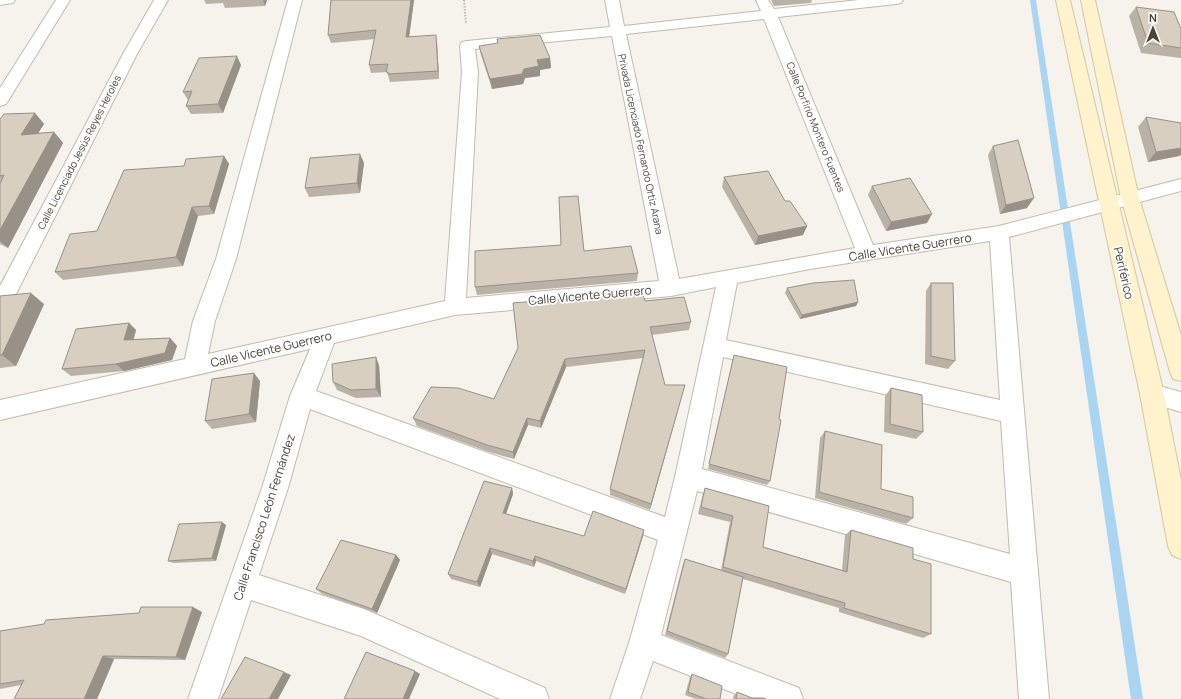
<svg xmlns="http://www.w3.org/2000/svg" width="1181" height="699" viewBox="0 0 1181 699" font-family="Manrope,sans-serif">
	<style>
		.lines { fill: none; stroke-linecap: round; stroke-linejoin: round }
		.stream { fill: #a9d4f2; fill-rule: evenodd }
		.minor-casing { stroke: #c2bbae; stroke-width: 2 }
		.secondary-casing { stroke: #d6c79b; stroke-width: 2 }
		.path { stroke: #c4b79f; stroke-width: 2; stroke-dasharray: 1.5 1.5; stroke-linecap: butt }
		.minor { fill: #fff; fill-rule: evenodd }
		.secondary { fill: #fff3cd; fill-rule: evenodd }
		.wall { fill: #bab2a6 }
		.shaded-wall { fill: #979187 }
		.building { fill: #d8cfc1; stroke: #979187 }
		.labels { text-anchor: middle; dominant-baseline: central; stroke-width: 3.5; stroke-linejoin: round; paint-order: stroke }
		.far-street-label { font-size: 10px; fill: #4b4439; stroke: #fff }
		.street-label { font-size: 12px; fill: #4b4439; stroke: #fff }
	</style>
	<rect width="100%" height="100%" fill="#f6f3ec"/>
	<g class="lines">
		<path class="stream" d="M 1030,0 L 1036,0 L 1143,699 L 1131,699 Z"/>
		<g class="minor-casing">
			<g id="minor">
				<path d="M 0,0 L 15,0 L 13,3 L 0,5 Z"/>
				<path d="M 56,0 L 70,0 L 8,101 L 6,104 L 0,106 L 0,88 Z"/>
				<path d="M 154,0 L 168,0 L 137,54 L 7,312 L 0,314 L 0,286 L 123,54 Z"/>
				<path d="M 288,0 L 302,0 L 236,259 L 215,321 L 208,354 L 445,301 L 462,72 L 460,45 L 462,42 L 467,41 L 610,27 L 605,0 L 619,0 L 624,26 L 761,11 L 756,0 L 768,0 L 774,9 L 859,0 L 903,0 L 901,3 L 896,4 L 778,17 L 873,245 L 999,226 L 1181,179 L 1181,191 L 1009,237 L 1049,699 L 1019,699 L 1011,582 L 697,491 L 661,635 L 799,688 L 803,699 L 749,699 L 653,661 L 640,699 L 610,699 L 629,643 L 658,540 L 310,409 L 288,488 L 259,575 L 364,609 L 545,688 L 549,699 L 500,699 L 361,636 L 251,600 L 218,699 L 188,699 L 262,488 L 290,396 L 310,349 L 0,420 L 0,400 L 185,359 L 193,321 L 216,259 ZM 764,19 L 855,248 L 679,279 L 626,34 ZM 612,36 L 659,281 L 466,298 L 478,72 L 475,49 ZM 990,241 L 1000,400 L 726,340 L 737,283 L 810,269 ZM 716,287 L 675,477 L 665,517 L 316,391 L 334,343 L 455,315 L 671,296 ZM 723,357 L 1001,421 L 1010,554 L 702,469 Z"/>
				<path d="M 1152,384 L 1181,392 L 1181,412 L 1144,401 L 1140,394 L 1144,387 Z"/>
			</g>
		</g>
		<g class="secondary-casing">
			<g id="secondary">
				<path d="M 1056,0 L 1070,0 L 1164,394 L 1181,480 L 1181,559 L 1172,555 L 1168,546 L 1140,394 Z"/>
				<path d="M 1081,0 L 1095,0 L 1139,198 L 1181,335 L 1181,381 L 1173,379 L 1170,372 L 1121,198 Z"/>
			</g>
		</g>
		<path class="path" d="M 464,0 L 466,24"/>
		<use href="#minor" class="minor"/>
		<use href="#secondary" class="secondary"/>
	</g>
	<g class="wall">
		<path d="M 204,0 L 271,0 L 267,0 L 265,6 L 225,8 L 223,3 L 206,4 Z"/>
		<path d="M 331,0 L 414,0 L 409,37 L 437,43 L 439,79 L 390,82 L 387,72 L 371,73 L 369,65 L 375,39 L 331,43 L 328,35 Z"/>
		<path d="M 771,0 L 812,0 L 811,3 L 774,6 Z"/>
		<path d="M 1136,7 L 1181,29 L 1181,58 L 1141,53 L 1129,16 Z"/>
		<path d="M 479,46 L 550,58 L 551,68 L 540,70 L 540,76 L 525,78 L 523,84 L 492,89 L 481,55 Z"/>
		<path d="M 241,65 L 223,113 L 191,114 L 186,106 L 188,100 L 183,92 Z"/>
		<path d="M 35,113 L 44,124 L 38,133 L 54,132 L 63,143 L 8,248 L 0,244 L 0,119 Z"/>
		<path d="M 1146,117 L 1179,156 L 1148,162 L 1138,127 Z"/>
		<path d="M 993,146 L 1027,208 L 1000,214 L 988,155 Z"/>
		<path d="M 224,156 L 229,164 L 214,214 L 198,216 L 183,266 L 63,280 L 55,272 L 97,231 L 184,166 Z"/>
		<path d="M 364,163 L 360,193 L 309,197 L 305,188 Z"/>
		<path d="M 724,177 L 785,201 L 807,226 L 803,235 L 755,245 L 722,187 Z"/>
		<path d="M 872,186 L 927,223 L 886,231 L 868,195 Z"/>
		<path d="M 584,251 L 638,273 L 637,281 L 477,295 L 475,287 Z"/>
		<path d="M 931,283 L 955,361 L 948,369 L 925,364 L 926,291 Z"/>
		<path d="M 787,288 L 858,302 L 856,306 L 800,319 L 785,293 Z"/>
		<path d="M 0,296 L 44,304 L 16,366 L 0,368 Z"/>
		<path d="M 645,301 L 691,322 L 689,330 L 652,335 L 665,385 L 683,392 L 650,510 L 610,495 L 610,489 L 643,358 L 566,367 L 541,428 L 528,425 L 514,459 L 489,452 L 417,426 L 413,418 L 494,399 Z"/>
		<path d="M 129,323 L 136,330 L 134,339 L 170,338 L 177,346 L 172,360 L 124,371 L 71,376 L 62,369 Z"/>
		<path d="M 734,355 L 779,419 L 770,481 L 767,485 L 708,469 Z"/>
		<path d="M 379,365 L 381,397 L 356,398 L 337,390 L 333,382 Z"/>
		<path d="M 260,381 L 256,422 L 212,429 L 205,421 Z"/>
		<path d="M 891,388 L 923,432 L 916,439 L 884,432 L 885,396 Z"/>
		<path d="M 825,431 L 881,489 L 913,518 L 906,524 L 815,498 L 820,438 Z"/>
		<path d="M 512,488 L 513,494 L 506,514 L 584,536 L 644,530 L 643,536 L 625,594 L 536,561 L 534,567 L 492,554 L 480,587 L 451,579 L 448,574 Z"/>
		<path d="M 705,488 L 763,547 L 842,570 L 845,535 L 851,530 L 913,559 L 931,634 L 923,638 L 839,612 L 839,608 L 743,579 L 728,654 L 725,658 L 665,635 L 683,564 L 685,559 L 721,570 L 730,522 L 698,514 L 703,494 Z"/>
		<path d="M 226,525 L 216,561 L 173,563 L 168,561 Z"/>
		<path d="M 396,555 L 400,560 L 377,613 L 322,594 L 316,589 Z"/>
		<path d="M 202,612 L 185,660 L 114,659 L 97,699 L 14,699 L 21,685 L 0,689 L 0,631 Z"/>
		<path d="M 692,674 L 720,699 L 696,699 L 685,695 L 690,677 Z"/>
		<path d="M 737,692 L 752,698 L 766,699 L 733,699 L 734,695 Z"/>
	</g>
	<g class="shaded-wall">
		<path d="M 263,0 L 267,0 L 265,6 Z"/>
		<path d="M 411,0 L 414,0 L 408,45 L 406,37 Z"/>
		<path d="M 436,35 L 437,43 L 439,79 L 438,71 Z"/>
		<path d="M 237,56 L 241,65 L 223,113 L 218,104 Z"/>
		<path d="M 550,58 L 551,68 L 540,70 L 540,76 L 525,78 L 523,84 L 492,89 L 490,79 L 524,69 L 537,60 Z"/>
		<path d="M 35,113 L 44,124 L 30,146 L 21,135 Z"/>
		<path d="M 54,132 L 63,143 L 8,248 L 0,241 L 0,230 Z"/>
		<path d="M 1181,148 L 1181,155 L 1179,156 L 1148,162 L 1156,152 Z"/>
		<path d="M 360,154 L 364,163 L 360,193 L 357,183 Z"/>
		<path d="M 224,156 L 229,164 L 214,214 L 209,206 Z"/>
		<path d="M 1034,198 L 1027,208 L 1000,214 L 1006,205 Z"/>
		<path d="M 192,207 L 198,216 L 183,266 L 176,257 Z"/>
		<path d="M 932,214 L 927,223 L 886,231 L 891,222 Z"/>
		<path d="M 807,226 L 803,235 L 755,245 L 758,236 Z"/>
		<path d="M 31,293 L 44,304 L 16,366 L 2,355 Z"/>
		<path d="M 858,302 L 856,306 L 800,319 L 802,315 Z"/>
		<path d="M 129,323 L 136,330 L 131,347 L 124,340 Z"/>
		<path d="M 170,338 L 177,346 L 172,360 L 124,371 L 116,364 Z"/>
		<path d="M 376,357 L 379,365 L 381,397 L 376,389 Z"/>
		<path d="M 565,359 L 566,367 L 541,428 L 540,421 Z"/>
		<path d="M 254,373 L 260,381 L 256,422 L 249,414 Z"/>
		<path d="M 685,385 L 683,392 L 650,510 L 651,504 Z"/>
		<path d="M 527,418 L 528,425 L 514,459 L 513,452 Z"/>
		<path d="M 512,488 L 513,494 L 504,519 L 503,513 Z"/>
		<path d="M 222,522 L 226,525 L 216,561 L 212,558 Z"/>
		<path d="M 644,530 L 643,536 L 625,594 L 626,589 Z"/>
		<path d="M 490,548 L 492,554 L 480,587 L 477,582 Z"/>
		<path d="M 396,555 L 400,560 L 377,613 L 372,609 Z"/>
		<path d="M 535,556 L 536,561 L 534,567 L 533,561 Z"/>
		<path d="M 193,607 L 202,612 L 185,660 L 176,657 Z"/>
		<path d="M 103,656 L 114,659 L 97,699 L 84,699 Z"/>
		<path d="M 415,671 L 420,674 L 409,699 L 403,699 Z"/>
		<path d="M 284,672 L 291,675 L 278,699 L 269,699 Z"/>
	</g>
	<g class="building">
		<path d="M 331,0 L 411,0 L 406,37 L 436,35 L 438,71 L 388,74 L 388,72 L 386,72 L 388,64 L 369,65 L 376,30 L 328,35 Z"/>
		<path d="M 1136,7 L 1174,12 L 1181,29 L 1181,48 L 1148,43 Z"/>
		<path d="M 540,35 L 550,58 L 537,60 L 539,66 L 524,69 L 522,74 L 490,79 L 479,46 L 498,43 L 497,39 Z"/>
		<path d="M 237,56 L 218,104 L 186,106 L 192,91 L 183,92 L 199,58 Z"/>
		<path d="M 35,113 L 21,135 L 54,132 L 0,230 L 0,184 L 4,175 L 0,176 L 0,119 L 4,114 Z"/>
		<path d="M 1146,117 L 1181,123 L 1181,148 L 1156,152 Z"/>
		<path d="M 1018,140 L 1034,198 L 1006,205 L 993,146 Z"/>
		<path d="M 360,154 L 357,183 L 305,188 L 310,158 Z"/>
		<path d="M 224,156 L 209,206 L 192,207 L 176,257 L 55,272 L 70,234 L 97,231 L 124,170 L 184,166 L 186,159 Z"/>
		<path d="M 768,171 L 785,201 L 790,201 L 807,226 L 758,236 L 724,177 Z"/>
		<path d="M 910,178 L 932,214 L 891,222 L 872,186 Z"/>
		<path d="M 578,196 L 584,251 L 631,246 L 638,273 L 475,287 L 475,251 L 561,245 L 559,197 Z"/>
		<path d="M 854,280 L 858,302 L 802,315 L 787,288 L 813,283 Z"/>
		<path d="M 931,283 L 953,283 L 955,361 L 931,356 Z"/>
		<path d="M 642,292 L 645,301 L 684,297 L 691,322 L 650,327 L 665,385 L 685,385 L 651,504 L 610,489 L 645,350 L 565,359 L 540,421 L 527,418 L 513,452 L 487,445 L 413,418 L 431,387 L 458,388 L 494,399 L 518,348 L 513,303 Z"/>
		<path d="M 31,293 L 2,355 L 0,355 L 0,296 Z"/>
		<path d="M 129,323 L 124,340 L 170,338 L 165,353 L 116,364 L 62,369 L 76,329 Z"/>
		<path d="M 734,355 L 787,367 L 779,419 L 781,420 L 770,481 L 709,464 Z"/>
		<path d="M 376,357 L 376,389 L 351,390 L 333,382 L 332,364 Z"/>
		<path d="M 254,373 L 249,414 L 205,421 L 212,379 Z"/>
		<path d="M 891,388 L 922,395 L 923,432 L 890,424 Z"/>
		<path d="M 825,431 L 882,445 L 881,489 L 913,497 L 913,518 L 819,492 Z"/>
		<path d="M 484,481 L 512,488 L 503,513 L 584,536 L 593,511 L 644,530 L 626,589 L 535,556 L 533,561 L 490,548 L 477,582 L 448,574 Z"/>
		<path d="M 705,488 L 769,506 L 763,547 L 847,572 L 851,530 L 913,548 L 913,559 L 931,564 L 931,634 L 844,608 L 845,603 L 723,567 L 733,516 L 701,507 Z"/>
		<path d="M 222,522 L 212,558 L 168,561 L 179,524 Z"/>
		<path d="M 341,540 L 396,555 L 372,609 L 316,589 Z"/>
		<path d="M 685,559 L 743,577 L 728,654 L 667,631 Z"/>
		<path d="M 141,607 L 193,607 L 176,657 L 103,656 L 84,699 L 14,699 L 24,680 L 0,684 L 0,631 L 44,624 L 46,620 L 139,613 Z"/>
		<path d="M 366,652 L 415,671 L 403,699 L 344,699 Z"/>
		<path d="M 245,657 L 284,672 L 269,699 L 221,699 Z"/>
		<path d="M 692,674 L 722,686 L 720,699 L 706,699 L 688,692 Z"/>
		<path d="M 737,692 L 752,698 L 763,698 L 766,699 L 736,699 Z"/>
	</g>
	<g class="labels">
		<g class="far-street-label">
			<text transform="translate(816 127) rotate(68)">Calle Porfirio Montero Fuentes</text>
			<text transform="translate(641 144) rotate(78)">Privada Licenciado Fernando Ortiz Arana</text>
			<text transform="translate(79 152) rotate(-63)">Calle Licenciado Jesús Reyes Heroles</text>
		</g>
		<g class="street-label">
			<text transform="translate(910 247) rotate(-9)">Calle Vicente Guerrero</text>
			<text transform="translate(1124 273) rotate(77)">Periférico</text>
			<text transform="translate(590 295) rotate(-5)">Calle Vicente Guerrero</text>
			<text transform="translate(271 349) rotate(-13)">Calle Vicente Guerrero</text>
			<text transform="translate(264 517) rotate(-72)">Calle Francisco León Fernández</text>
		</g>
	</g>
	<g transform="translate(1153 28)" stroke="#ffffff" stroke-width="3" paint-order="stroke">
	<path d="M0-3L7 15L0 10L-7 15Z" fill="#4b4439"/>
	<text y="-6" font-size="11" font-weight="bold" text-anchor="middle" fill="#4b4439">N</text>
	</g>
</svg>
